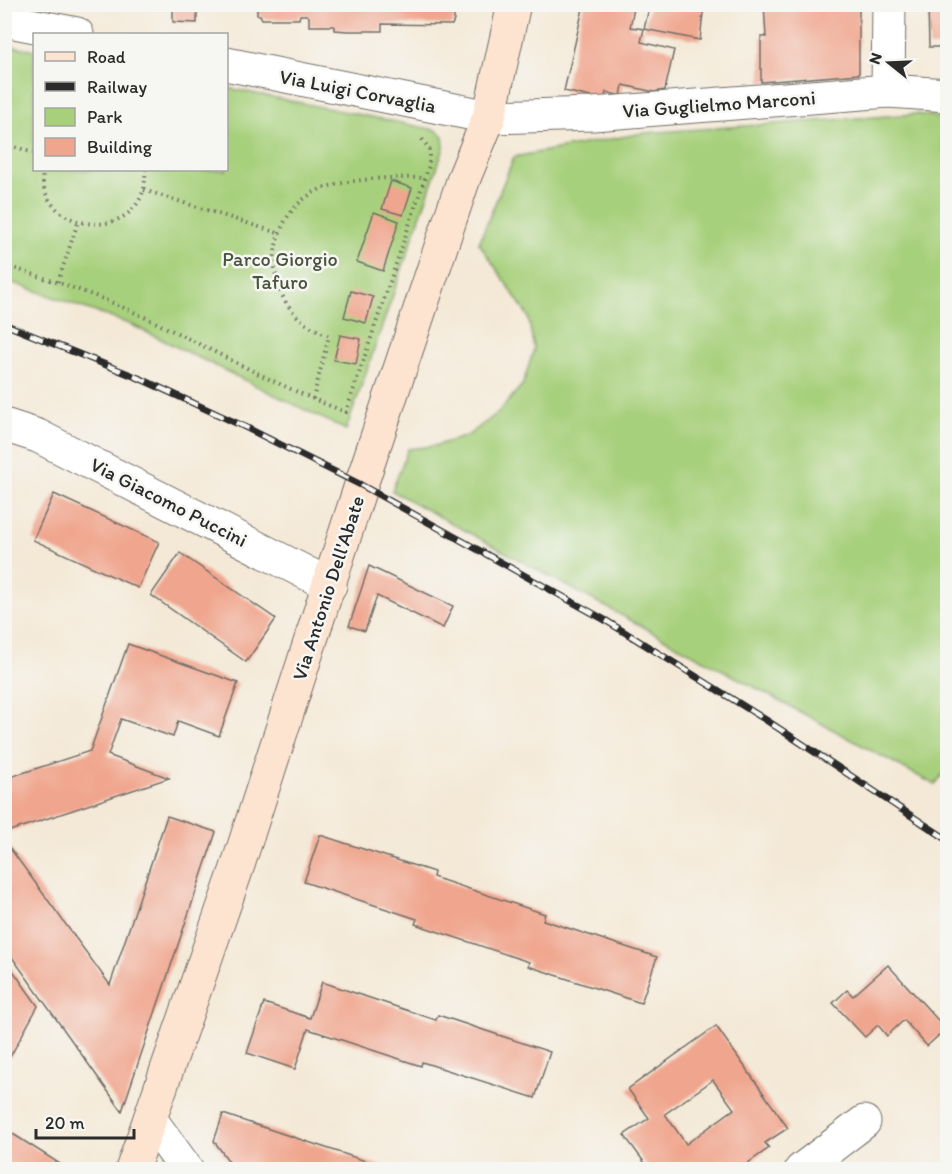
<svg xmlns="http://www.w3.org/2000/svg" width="952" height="1174" viewBox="0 0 952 1174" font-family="Itim,sans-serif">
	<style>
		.green { fill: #a7d07b; stroke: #697e53; stroke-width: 1.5 }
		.building { fill: #f0a68e; fill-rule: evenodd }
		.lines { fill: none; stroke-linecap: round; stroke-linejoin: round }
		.minor-casing { stroke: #716e67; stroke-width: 35 }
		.secondary-casing { stroke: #716e67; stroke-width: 35 }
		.path { stroke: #716e67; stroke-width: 4; stroke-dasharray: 1.5 4.5; stroke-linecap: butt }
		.minor { stroke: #fff; stroke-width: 33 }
		.secondary { stroke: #fde4d1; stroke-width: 33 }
		.rail-casing { stroke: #2b2b2b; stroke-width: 7 }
		.rail { stroke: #f6f6f2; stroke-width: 4.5; stroke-dasharray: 14; stroke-linecap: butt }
		.labels { text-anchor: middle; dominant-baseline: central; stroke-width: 5; stroke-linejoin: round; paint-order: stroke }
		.street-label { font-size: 20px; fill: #2b2b2b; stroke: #f6f6f2 }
		.park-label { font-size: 20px; fill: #4a543f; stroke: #f6f6f2 }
	</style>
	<rect width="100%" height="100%" fill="#f6f6f2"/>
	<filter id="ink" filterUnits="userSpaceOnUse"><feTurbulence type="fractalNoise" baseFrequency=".0167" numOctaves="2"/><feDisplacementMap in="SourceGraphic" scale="12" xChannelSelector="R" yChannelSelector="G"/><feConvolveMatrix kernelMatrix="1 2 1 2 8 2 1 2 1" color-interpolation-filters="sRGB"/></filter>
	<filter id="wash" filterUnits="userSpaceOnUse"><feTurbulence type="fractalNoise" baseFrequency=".008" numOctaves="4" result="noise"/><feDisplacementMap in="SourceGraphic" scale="24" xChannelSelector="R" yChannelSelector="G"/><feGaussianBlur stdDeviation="1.35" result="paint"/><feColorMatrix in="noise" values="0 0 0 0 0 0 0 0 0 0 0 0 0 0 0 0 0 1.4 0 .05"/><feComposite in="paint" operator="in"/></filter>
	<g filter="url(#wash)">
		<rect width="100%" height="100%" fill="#f4e9d7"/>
		<g class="green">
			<path d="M 4,45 L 34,50 L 34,170 L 226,170 L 227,88 L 436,130 L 443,136 L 444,148 L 346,430 L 132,325 L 5,280 Z"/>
			<path d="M 917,114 L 948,119 L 948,766 L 935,785 L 392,491 L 408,449 L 434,446 L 467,436 L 498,413 L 523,384 L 534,349 L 528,316 L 479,243 L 514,157 L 643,133 Z"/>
		</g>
		<g id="blocks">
			<g class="building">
				<path d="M 173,4 L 197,4 L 197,23 L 173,22 Z"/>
				<path d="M 257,4 L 454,4 L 454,20 L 452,25 L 382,24 L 382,31 L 348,31 L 334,30 L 334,26 L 309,26 L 309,17 L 306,15 L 300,15 L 299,19 L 262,19 L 260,15 L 257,15 Z"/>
				<path d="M 584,4 L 635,4 L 630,27 L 644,29 L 641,42 L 674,50 L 665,90 L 654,92 L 623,85 L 621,96 L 606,92 L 604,100 L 564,91 Z"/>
				<path d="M 650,4 L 704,4 L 700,40 L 644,29 Z"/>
				<path d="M 764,4 L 859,4 L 859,74 L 761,82 L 761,37 L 766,37 Z"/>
				<path d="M 928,4 L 948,4 L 948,47 L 929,47 Z"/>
				<path d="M 391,181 L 412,188 L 403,215 L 382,209 Z"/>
				<path d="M 374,212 L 399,221 L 383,271 L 357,262 Z"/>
				<path d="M 351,291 L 373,297 L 366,323 L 344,317 Z"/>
				<path d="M 340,335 L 361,339 L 356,364 L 334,360 Z"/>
				<path d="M 54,494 L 159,542 L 138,588 L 33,540 Z"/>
				<path d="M 180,553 L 276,619 L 246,662 L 151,595 Z"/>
				<path d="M 369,566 L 453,606 L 443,628 L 377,596 L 365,631 L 349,626 Z"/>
				<path d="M 128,644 L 238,683 L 219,736 L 178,721 L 173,737 L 121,719 L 108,755 L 169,778 L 4,833 L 4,779 L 90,751 Z"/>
				<path d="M 167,816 L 216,832 L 122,1111 L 4,946 L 4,840 L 110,985 Z"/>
				<path d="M 320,835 L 434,872 L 433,877 L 545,914 L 543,920 L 657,957 L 641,1003 L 528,966 L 529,962 L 415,924 L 417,919 L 304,882 Z"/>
				<path d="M 4,958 L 38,1006 L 4,1068 Z"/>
				<path d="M 888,965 L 946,1029 L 927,1046 L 904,1020 L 887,1036 L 878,1025 L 865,1037 L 833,1003 L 847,990 L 853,996 Z"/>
				<path d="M 322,982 L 436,1020 L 438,1015 L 550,1052 L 535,1098 L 422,1062 L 421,1066 L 308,1029 L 295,1069 L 247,1053 L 264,1003 L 310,1018 Z"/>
				<path d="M 716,1026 L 788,1128 L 765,1143 L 769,1148 L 738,1170 L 650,1170 L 624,1135 L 649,1118 L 628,1089 ZM 713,1080 L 734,1109 L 686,1144 L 665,1114 Z"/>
				<path d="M 223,1114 L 390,1169 L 390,1170 L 235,1170 L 214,1141 Z"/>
				<path d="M 5,1129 L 65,1167 L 64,1170 L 5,1170 Z"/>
			</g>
		</g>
	</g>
	<g filter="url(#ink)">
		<use href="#blocks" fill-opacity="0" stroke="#716e67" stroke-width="1.5"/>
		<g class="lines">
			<g class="minor-casing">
				<g id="minor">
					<path d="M 4,20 L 77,34"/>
					<path d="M 226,64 L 489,117 L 593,114 L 888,91 L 948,95"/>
					<path d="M 888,91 L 889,4"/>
					<path d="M 4,425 L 38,436 L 330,585"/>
					<path d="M 150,1119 L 187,1170"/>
					<path d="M 801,1170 L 864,1122"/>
				</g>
			</g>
			<g class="secondary-casing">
				<path id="secondary" d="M 132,1170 L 237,868 L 361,485 L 464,178 L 489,117 L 514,4"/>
			</g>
			<g class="path">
				<path d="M 4,143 L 34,153"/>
				<path d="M 43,170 C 36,229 129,246 144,188 C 145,182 145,176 146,170"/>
				<path d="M 144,190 L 278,233"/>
				<path d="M 4,265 C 51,280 98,295 142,316 C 210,348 276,386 346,412 L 429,166 L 429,149 L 420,136"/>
				<path d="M 58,282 L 78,222"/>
				<path d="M 313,399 L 329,336 C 321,332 312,328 305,323 C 261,290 266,222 311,194 C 336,178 394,177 424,178"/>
			</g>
			<use href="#minor" class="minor"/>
			<use href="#secondary" class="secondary"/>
			<g class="rail-casing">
				<path id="rail" d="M 4,324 L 141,379 L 245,427 L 361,485 L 605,620 L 766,720 L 948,840"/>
			</g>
			<use href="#rail" class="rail"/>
		</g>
	</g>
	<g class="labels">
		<g class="street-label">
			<text transform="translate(358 91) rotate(11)">Via Luigi Corvaglia</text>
			<text transform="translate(719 104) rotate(-4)">Via Guglielmo Marconi</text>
			<text transform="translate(169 502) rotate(27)">Via Giacomo Puccini</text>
			<text transform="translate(328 588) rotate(-72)">Via Antonio Dell'Abate</text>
		</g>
		<g class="park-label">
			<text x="280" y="259">Parco Giorgio<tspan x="280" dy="23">Tafuro</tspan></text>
		</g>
	</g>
	<rect width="952" height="1174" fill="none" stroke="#f6f6f2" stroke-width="24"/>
	<rect x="33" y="33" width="195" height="138" fill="#f6f6f2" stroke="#a5a5a2" stroke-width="1.5"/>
	<rect x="45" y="52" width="30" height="9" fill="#fde4d1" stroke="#a5a5a2" stroke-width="1.5"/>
	<text x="87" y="63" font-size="18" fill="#2b2b2b">Road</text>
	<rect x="45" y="82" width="30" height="9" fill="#2b2b2b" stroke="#a5a5a2" stroke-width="1.5"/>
	<text x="87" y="93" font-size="18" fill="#2b2b2b">Railway</text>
	<rect x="45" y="108" width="30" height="18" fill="#a7d07b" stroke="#a5a5a2" stroke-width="1.5"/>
	<text x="87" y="123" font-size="18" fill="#2b2b2b">Park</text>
	<rect x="45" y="138" width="30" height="18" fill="#f0a68e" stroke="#a5a5a2" stroke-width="1.5"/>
	<text x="87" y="153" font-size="18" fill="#2b2b2b">Building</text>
	<g transform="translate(889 63) rotate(288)" stroke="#f6f6f2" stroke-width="4.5" paint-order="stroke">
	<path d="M0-4.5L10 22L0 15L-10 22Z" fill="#2b2b2b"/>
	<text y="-9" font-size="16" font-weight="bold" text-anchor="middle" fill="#2b2b2b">N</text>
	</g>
	<path d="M36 1129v9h98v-9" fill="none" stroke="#2b2b2b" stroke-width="3"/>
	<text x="45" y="1129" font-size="18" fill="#2b2b2b" stroke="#f6f6f2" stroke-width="4.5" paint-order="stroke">20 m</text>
</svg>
